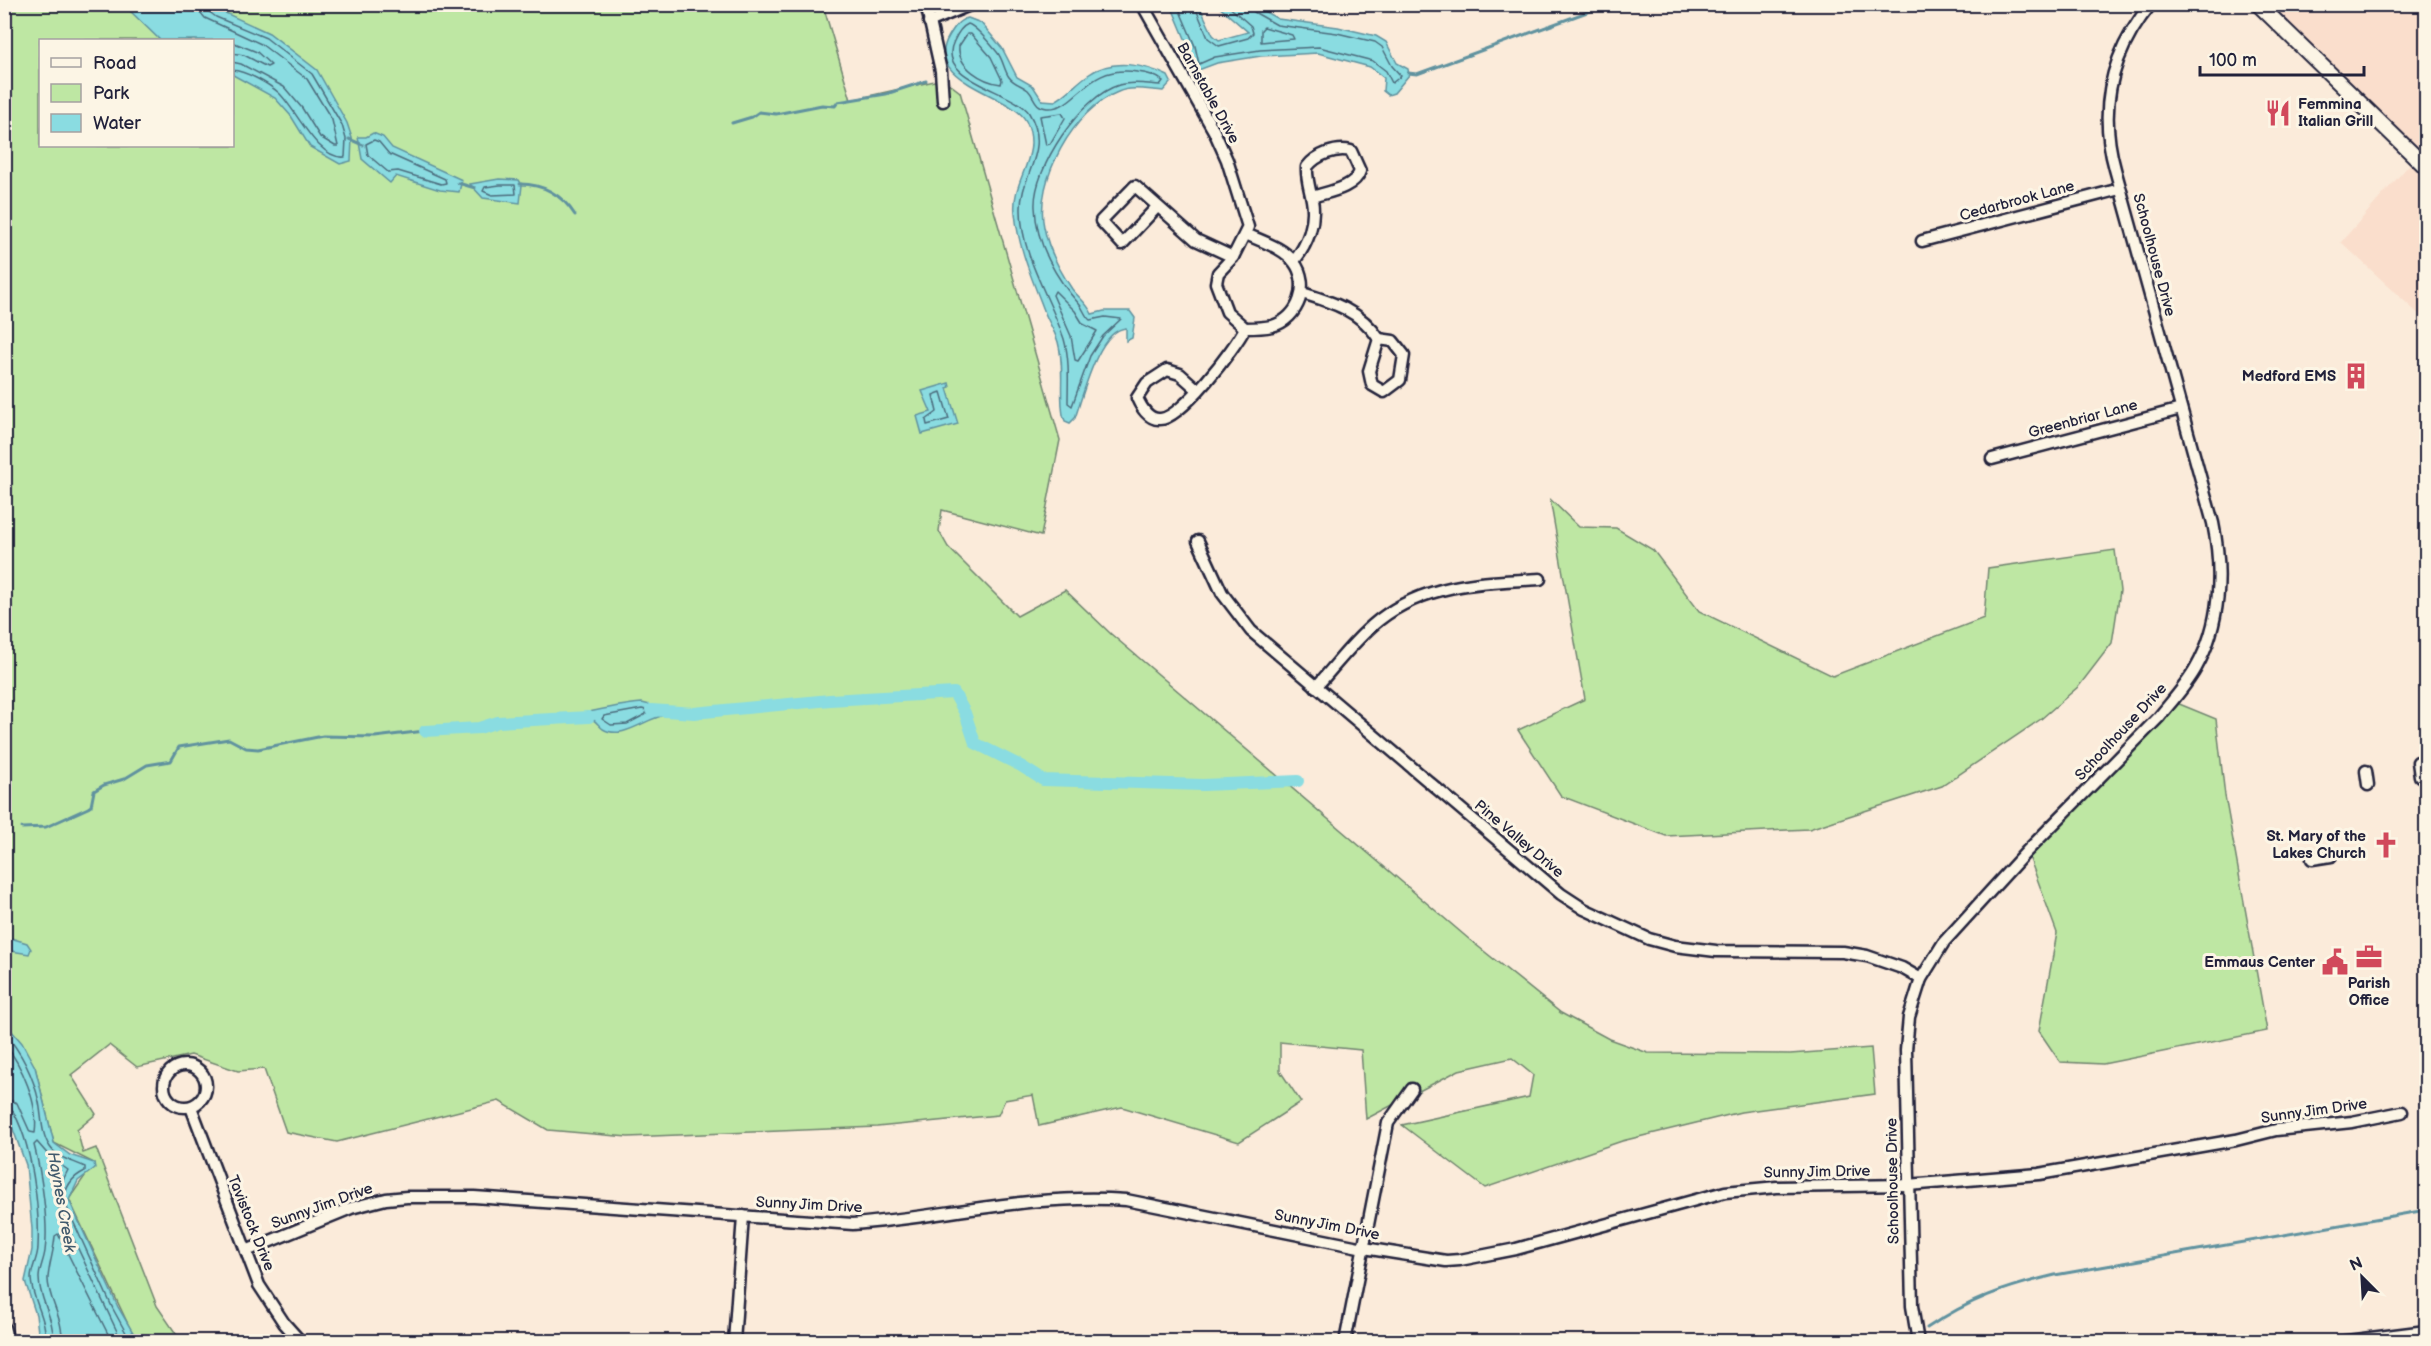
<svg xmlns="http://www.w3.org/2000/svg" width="2431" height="1346" viewBox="0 0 2431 1346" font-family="'Balsamiq Sans',sans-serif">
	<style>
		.built { fill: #fadecc }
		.green { fill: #bee7a3; stroke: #70846f; stroke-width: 1.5; fill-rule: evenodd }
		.water { fill: #8adce1; stroke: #60929f; stroke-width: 1.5 }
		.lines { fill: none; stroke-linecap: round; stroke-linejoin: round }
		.shore { stroke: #4c6c7d; stroke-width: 1.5 }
		.stream { stroke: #60929f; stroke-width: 3 }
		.canal { stroke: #8adce1; stroke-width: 12 }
		.minor-casing { stroke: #22223b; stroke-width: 15 }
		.major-casing { stroke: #22223b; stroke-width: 18 }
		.minor { stroke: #fcf5e5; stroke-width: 10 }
		.major { stroke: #fcf5e5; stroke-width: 14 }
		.labels { text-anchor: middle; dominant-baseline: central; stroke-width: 6; stroke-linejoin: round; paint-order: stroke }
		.street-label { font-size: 15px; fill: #22223b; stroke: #fcf5e5 }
		.poi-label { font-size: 15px; font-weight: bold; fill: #22223b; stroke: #fcf5e5; text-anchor: end }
		.water-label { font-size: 16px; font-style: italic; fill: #415a6d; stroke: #fcf5e5 }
	</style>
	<rect width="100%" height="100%" fill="#fbebda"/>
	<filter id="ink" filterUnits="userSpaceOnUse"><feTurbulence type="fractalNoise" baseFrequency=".0167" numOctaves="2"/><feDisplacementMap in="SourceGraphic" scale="12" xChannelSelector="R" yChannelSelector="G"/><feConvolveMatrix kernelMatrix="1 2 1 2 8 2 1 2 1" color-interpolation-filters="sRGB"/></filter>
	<g filter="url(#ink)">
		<path class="built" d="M 2262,4 L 2426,5 L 2426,321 L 2341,242 L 2416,157 Z"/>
		<g class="green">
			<path d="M 5,5 L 823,5 L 851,100 L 943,79 L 960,92 L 1060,440 L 1041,536 L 942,510 L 939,531 L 948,547 L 1017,616 L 1065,590 L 1111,634 L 1470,940 L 1561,1013 L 1609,1039 L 1648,1053 L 1790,1054 L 1871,1048 L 1875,1094 L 1741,1112 L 1622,1141 L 1485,1188 L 1402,1125 L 1529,1097 L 1533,1075 L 1512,1058 L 1459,1070 L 1366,1119 L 1361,1050 L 1280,1042 L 1280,1071 L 1301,1102 L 1239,1142 L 1122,1107 L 1039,1126 L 1033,1095 L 1005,1100 L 998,1115 L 877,1127 L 628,1137 L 548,1130 L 499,1101 L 337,1142 L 286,1132 L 264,1069 L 238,1071 L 191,1055 L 137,1067 L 109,1045 L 71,1075 L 96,1114 L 77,1130 L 83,1153 L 96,1148 L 157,1306 L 181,1341 L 136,1341 L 69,1199 L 94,1163 L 54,1143 L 35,1067 L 5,1021 L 5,951 L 28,949 L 5,943 ZM 40,40 L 232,40 L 232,146 L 40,146 Z"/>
			<path d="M 1550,499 L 1579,527 L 1616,528 L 1653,550 L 1699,611 L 1833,676 L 1984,618 L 1988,568 L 2115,550 L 2120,591 L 2112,643 L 2079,686 L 2041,719 L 1942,786 L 1809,829 L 1666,836 L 1561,796 L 1518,730 L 1585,699 Z"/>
			<path d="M 2172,701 L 2216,719 L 2225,796 L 2267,1031 L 2103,1064 L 2060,1062 L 2039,1031 L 2057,933 L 2027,851 Z"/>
		</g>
		<g class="water">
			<path d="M 124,5 L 208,5 L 269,33 L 317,70 L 347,123 L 352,138 L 351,161 L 340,164 L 310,147 L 291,116 L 275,98 L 233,75 L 232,40 L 160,40 Z"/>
			<path d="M 1171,5 L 1199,5 L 1213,35 L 1219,40 L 1248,32 L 1217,5 L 1253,5 L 1278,19 L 1338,27 L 1376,36 L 1386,42 L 1397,63 L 1408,69 L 1409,75 L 1394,93 L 1388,95 L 1383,91 L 1384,78 L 1370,67 L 1318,53 L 1261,56 L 1217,63 L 1196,71 L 1192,67 L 1189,48 Z"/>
			<path d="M 968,18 L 981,23 L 1002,48 L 1017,77 L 1033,86 L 1042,100 L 1055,101 C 1068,94 1076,83 1088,75 C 1111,58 1144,64 1168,76 L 1171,82 L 1163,91 C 1149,90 1131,86 1118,92 C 1074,109 1034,181 1044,227 C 1048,249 1060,271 1072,289 C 1079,298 1087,303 1092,314 L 1104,311 L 1130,311 L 1135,318 L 1132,338 L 1126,341 L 1126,328 C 1098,330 1083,396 1075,418 L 1070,423 L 1065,421 L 1063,415 C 1059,391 1065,366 1058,342 C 1055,332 1049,323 1045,313 C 1033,281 1018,247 1015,213 C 1011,179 1043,156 1026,121 C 1014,95 921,82 949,36 C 954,28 958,20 968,18 Z"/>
			<path d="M 373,133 L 383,137 L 392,148 L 462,180 L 459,192 L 440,190 L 396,176 L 390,183 L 362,159 L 358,137 L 366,137 Z"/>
			<path d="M 499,179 L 519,180 L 522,185 L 520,203 L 483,198 L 470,184 Z"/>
			<path d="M 949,383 L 950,387 L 947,388 L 958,424 L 922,434 L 917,416 L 931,412 L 922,391 Z"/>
			<path d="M 642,703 L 666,709 L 666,715 C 647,717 623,741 603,729 C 599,726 597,722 592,719 L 575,722 L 575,715 C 598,710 618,705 642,703 Z"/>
			<path d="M 4,936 L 27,943 L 31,949 L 29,954 L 5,950 Z"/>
			<path d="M 4,1022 L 22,1043 L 35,1067 L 54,1143 L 70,1155 L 94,1163 L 95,1168 L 78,1181 L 69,1200 L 118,1307 L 138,1341 L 39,1341 L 36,1315 L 25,1281 L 32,1250 L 32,1229 L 26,1165 L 5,1107 Z"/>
		</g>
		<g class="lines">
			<g class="shore">
				<path d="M 198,4 L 200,12 L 205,18 L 261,44 L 307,79 L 332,120 L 338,146 L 335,146 L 320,137 L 302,108 L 284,87 L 241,64 L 232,62"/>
				<path d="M 206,4 L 208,11 L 216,17 L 266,38 L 312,74 L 342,125 L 346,139 L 345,157 C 317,160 297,110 279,93 C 269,84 246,71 232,70"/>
				<path d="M 1177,4 L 1195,46 L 1199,64 L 1215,57 L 1260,50 L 1319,47 L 1373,61 L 1386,71 L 1392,83 L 1401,76 L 1392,66 L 1382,47 L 1375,42 L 1337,33 L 1277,25 L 1254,12 L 1251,4"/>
				<path d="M 1194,4 L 1208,38 L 1219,46 L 1248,38 L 1253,33 L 1251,26 L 1226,4"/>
				<path d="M 968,24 C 976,26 991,45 997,52 C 1003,59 1004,70 1009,77 C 1014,84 1022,85 1028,90 C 1035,97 1034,107 1047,108 C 1078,110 1084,64 1137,72 C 1146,73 1156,75 1163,81 L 1160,85 C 1147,84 1132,81 1119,85 C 1081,96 1033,168 1035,207 C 1036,244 1056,279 1080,305 C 1084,310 1085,316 1090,320 L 1105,317 L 1121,319 L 1103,336 L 1090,356 L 1072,406 L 1068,403 C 1068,383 1070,360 1064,339 C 1050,297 1021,256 1021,210 C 1020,174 1052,151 1029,113 C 1015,91 934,80 954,41 C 957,34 961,27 968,24 Z"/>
				<path d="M 1264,27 L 1292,35 L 1294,39 L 1261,42 L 1261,30 Z"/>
				<path d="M 971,34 L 991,57 L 1002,80 L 1001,84 C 983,82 957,67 959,46 L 967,34 Z"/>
				<path d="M 232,42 L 257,52 L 271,65 L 267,67 L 244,55 L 232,53"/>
				<path d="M 1062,113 L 1065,118 L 1050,144 L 1046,145 L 1040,116 Z"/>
				<path d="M 374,140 L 379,142 L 389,154 L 445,179 L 446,183 L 441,184 L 398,171 L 388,172 L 368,155 L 366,144 Z"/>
				<path d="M 500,185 L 515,185 L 516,194 L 492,195 L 483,191 L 485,187 Z"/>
				<path d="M 1055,291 L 1075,311 L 1083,324 L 1097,331 L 1078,361 L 1075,360 L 1071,336 L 1053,295 Z"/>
				<path d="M 941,392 L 949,419 L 927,425 L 926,420 L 937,412 L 933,395 Z"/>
				<path d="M 642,709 L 646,710 L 646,714 L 627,724 L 611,725 L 602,719 L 604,716 Z"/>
				<path d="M 4,1032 C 22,1053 33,1075 39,1102 C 42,1117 41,1134 50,1147 C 58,1159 74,1161 85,1167 L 85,1171 C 72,1177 65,1187 64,1201 L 113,1309 L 131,1342"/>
				<path d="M 4,1043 C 22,1065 39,1105 35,1133 L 30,1132 L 17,1103 L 4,1098"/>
				<path d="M 4,1106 L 11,1108 C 32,1141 40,1208 38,1247 C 38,1258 31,1268 31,1279 C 32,1300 48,1320 45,1342"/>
				<path d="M 53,1342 C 55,1319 39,1300 39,1278 C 39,1269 44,1260 45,1251 C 49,1224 41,1171 34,1145 L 37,1142 L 51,1158 L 68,1170 L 58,1190 L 57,1204 L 122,1342"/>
				<path d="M 62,1342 C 64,1319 47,1297 48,1278 C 49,1264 54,1251 55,1236 L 58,1234 L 112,1342"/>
			</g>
			<g class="stream">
				<path d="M 1408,73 L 1417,74 L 1609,4"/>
				<path d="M 732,123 L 752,117 L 759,112 L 776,114 L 822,105 L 835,106 L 838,102 L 886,94 L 926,81"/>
				<path d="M 349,139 L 363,145"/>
				<path d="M 458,183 L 475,188"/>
				<path d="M 520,184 C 544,184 562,195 575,215"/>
				<path d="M 22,828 L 46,827 L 88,808 L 91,806 L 94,791 L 104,785 L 124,779 L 147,765 L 171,761 L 179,747 L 229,739 L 246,748 L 258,749 L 323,736 L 375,737 L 425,731"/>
				<path d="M 1927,1328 C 1970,1299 2005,1287 2055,1275 L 2426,1210"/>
				<path d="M 1907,1342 L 1911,1339"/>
			</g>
			<g class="canal">
				<path d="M 651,710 L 694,713 L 830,700 L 954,693 L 965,713 L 975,743 L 1021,766 L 1043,780 L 1203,785 L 1298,781"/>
				<path d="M 425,731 L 479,728 L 498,722 L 589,717"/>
			</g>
			<g class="minor-casing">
				<g id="minor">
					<path d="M 926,4 L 941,71 L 943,101"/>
					<path d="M 1142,4 L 1214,131 L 1227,160 L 1248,227 L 1233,257 L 1218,273 L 1216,283 L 1227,312 L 1245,328"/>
					<path d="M 929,22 L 972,4"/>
					<path d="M 1157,207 L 1122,244 L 1101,221 L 1135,186 L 1196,240 L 1233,257"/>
					<path d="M 1922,241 L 2120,189"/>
					<path d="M 1294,261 C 1308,244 1316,222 1312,200 C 1310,189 1306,178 1307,167 C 1316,155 1336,147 1351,151 L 1360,171 C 1355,188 1327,192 1312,197"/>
					<path d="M 1302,293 C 1332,302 1361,311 1379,339"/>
					<path d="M 1379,339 L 1393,341 L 1404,355 L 1400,380 L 1384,392 L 1372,385 L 1369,371 Z"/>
					<path d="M 1198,390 L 1180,374 L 1167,370 L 1147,383 L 1137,398 C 1141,407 1149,420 1160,419 C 1181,419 1235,348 1245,328 C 1254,328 1263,328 1272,326 C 1299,319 1311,284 1294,262 C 1284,248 1261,241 1246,234"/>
					<path d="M 1992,459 L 2181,409"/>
					<path d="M 1198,541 L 1222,593 L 1251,631 L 1561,894 L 1584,909 L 1649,939 L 1675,946 L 1716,951 L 1843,952 L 1867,956 L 1902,968 L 1921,979"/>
					<path d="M 1316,687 C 1336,665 1355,639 1379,620 C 1426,583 1482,582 1540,579"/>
					<path d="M 2418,762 L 2420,776"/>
					<path d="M 2366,771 L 2368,785"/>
					<path d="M 2312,859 L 2331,856"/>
					<circle cx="185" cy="1086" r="21"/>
					<path d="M 191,1107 L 259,1285 L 284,1323 L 301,1342"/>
					<path d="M 246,1251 L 351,1208 L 386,1199 L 407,1197 L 474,1197 L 853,1224 C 944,1217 1034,1193 1126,1200 L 1364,1248 L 1446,1261 L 1460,1260 L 1516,1249 L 1725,1192 L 1777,1187 L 1908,1185 L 2039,1174 L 2236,1140 L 2276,1130 L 2352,1122 L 2402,1112"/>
					<path d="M 4,1327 L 8,1342"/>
					<path d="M 734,1342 L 743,1216"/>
					<path d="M 1345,1342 L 1388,1123 L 1412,1089"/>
					<path d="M 1918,1342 L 1912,1306 L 1906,1050 L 1909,1017 L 1921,979 L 1944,942 L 2027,851 L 2159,717 C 2172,701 2186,686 2196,668 C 2221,624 2223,571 2213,523 L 2115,169 C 2098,108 2111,53 2151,4"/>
					<path d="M 2339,1342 L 2426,1331"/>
				</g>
			</g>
			<g class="major-casing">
				<path id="major" d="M 2258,4 L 2426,167"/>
			</g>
			<use href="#minor" class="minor"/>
			<use href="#major" class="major"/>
		</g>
	</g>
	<defs>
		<g id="restaurant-bare" transform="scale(2.07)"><path d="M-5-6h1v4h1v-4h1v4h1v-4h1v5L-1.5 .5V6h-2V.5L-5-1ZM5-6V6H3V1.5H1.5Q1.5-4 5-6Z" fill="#d1495b" stroke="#fcf5e5" stroke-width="2.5" paint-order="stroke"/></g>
		<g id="building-bare" transform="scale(2.07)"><path d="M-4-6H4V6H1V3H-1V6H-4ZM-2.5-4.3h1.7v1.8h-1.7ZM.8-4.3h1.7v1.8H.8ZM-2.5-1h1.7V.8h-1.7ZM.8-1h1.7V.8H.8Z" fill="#d1495b" stroke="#fcf5e5" stroke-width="2.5" paint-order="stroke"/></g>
		<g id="church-bare" transform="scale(2.07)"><path d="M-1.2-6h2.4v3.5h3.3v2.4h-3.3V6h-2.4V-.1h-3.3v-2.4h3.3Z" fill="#d1495b" stroke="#fcf5e5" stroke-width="2.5" paint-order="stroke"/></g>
		<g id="office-bare" transform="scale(2.07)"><path d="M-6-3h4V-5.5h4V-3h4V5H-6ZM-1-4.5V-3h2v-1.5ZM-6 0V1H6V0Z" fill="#d1495b" stroke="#fcf5e5" stroke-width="2.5" paint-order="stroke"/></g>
		<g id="civic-bare" transform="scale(2.07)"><path d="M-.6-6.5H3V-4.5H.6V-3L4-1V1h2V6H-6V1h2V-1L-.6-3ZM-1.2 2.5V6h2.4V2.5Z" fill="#d1495b" stroke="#fcf5e5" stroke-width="2.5" paint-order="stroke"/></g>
	</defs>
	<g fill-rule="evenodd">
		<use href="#restaurant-bare" x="2278" y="113"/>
		<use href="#building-bare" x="2356" y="376"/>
		<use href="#church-bare" x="2386" y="845"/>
		<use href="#office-bare" x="2369" y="957"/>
		<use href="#civic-bare" x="2335" y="962"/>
	</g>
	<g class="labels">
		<g class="street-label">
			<text transform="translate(1208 93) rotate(61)">Barnstable Drive</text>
			<text transform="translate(2017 201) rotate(-15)">Cedarbrook Lane</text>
			<text transform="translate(2154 255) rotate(75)">Schoolhouse Drive</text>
			<text transform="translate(2083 419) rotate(-15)">Greenbriar Lane</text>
			<text transform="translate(2121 732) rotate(-47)">Schoolhouse Drive</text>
			<text transform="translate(1519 839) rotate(40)">Pine Valley Drive</text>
			<text transform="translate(2314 1111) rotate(-8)">Sunny Jim Drive</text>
			<text transform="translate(1817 1172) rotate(-1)">Sunny Jim Drive</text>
			<text transform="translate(1893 1181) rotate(-91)">Schoolhouse Drive</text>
			<text transform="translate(809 1205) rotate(3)">Sunny Jim Drive</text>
			<text transform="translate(322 1206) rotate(-20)">Sunny Jim Drive</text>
			<text transform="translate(251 1223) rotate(68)">Tavistock Drive</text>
			<text transform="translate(1327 1225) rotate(11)">Sunny Jim Drive</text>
		</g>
		<g class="poi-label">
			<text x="2298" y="104" text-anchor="start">Femmina<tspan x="2298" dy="17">Italian Grill</tspan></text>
			<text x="2336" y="376">Medford EMS</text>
			<text x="2366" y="836">St. Mary of the<tspan x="2366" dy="17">Lakes Church</tspan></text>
			<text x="2315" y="962">Emmaus Center</text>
			<text x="2369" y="983" text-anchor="middle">Parish<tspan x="2369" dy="17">Office</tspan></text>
		</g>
		<g class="water-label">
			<text transform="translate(61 1202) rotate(80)">Haynes Creek</text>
		</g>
	</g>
	<rect width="2431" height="1346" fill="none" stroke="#fcf5e5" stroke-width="24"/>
	<rect x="12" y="12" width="2407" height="1322" fill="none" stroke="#22223b" stroke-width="2" filter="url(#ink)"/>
	<rect x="39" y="39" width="195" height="108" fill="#fcf5e5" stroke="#a5a1a1" stroke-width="1.5"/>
	<rect x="51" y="58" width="30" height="9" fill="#fcf5e5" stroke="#a5a1a1" stroke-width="1.5"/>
	<text x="93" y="69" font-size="18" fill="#22223b">Road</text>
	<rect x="51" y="84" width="30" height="18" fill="#bee7a3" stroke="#a5a1a1" stroke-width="1.5"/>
	<text x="93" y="99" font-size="18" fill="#22223b">Park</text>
	<rect x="51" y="114" width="30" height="18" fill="#8adce1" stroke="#a5a1a1" stroke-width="1.5"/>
	<text x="93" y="129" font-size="18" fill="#22223b">Water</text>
	<g transform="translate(2362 1277) rotate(336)" stroke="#fcf5e5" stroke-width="4.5" paint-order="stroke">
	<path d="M0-4.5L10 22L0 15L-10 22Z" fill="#22223b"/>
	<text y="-9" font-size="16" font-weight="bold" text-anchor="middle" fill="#22223b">N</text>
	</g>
	<path d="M2200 66v9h164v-9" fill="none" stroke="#22223b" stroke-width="3"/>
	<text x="2209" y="66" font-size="18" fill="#22223b" stroke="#fcf5e5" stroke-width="4.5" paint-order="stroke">100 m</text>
</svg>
